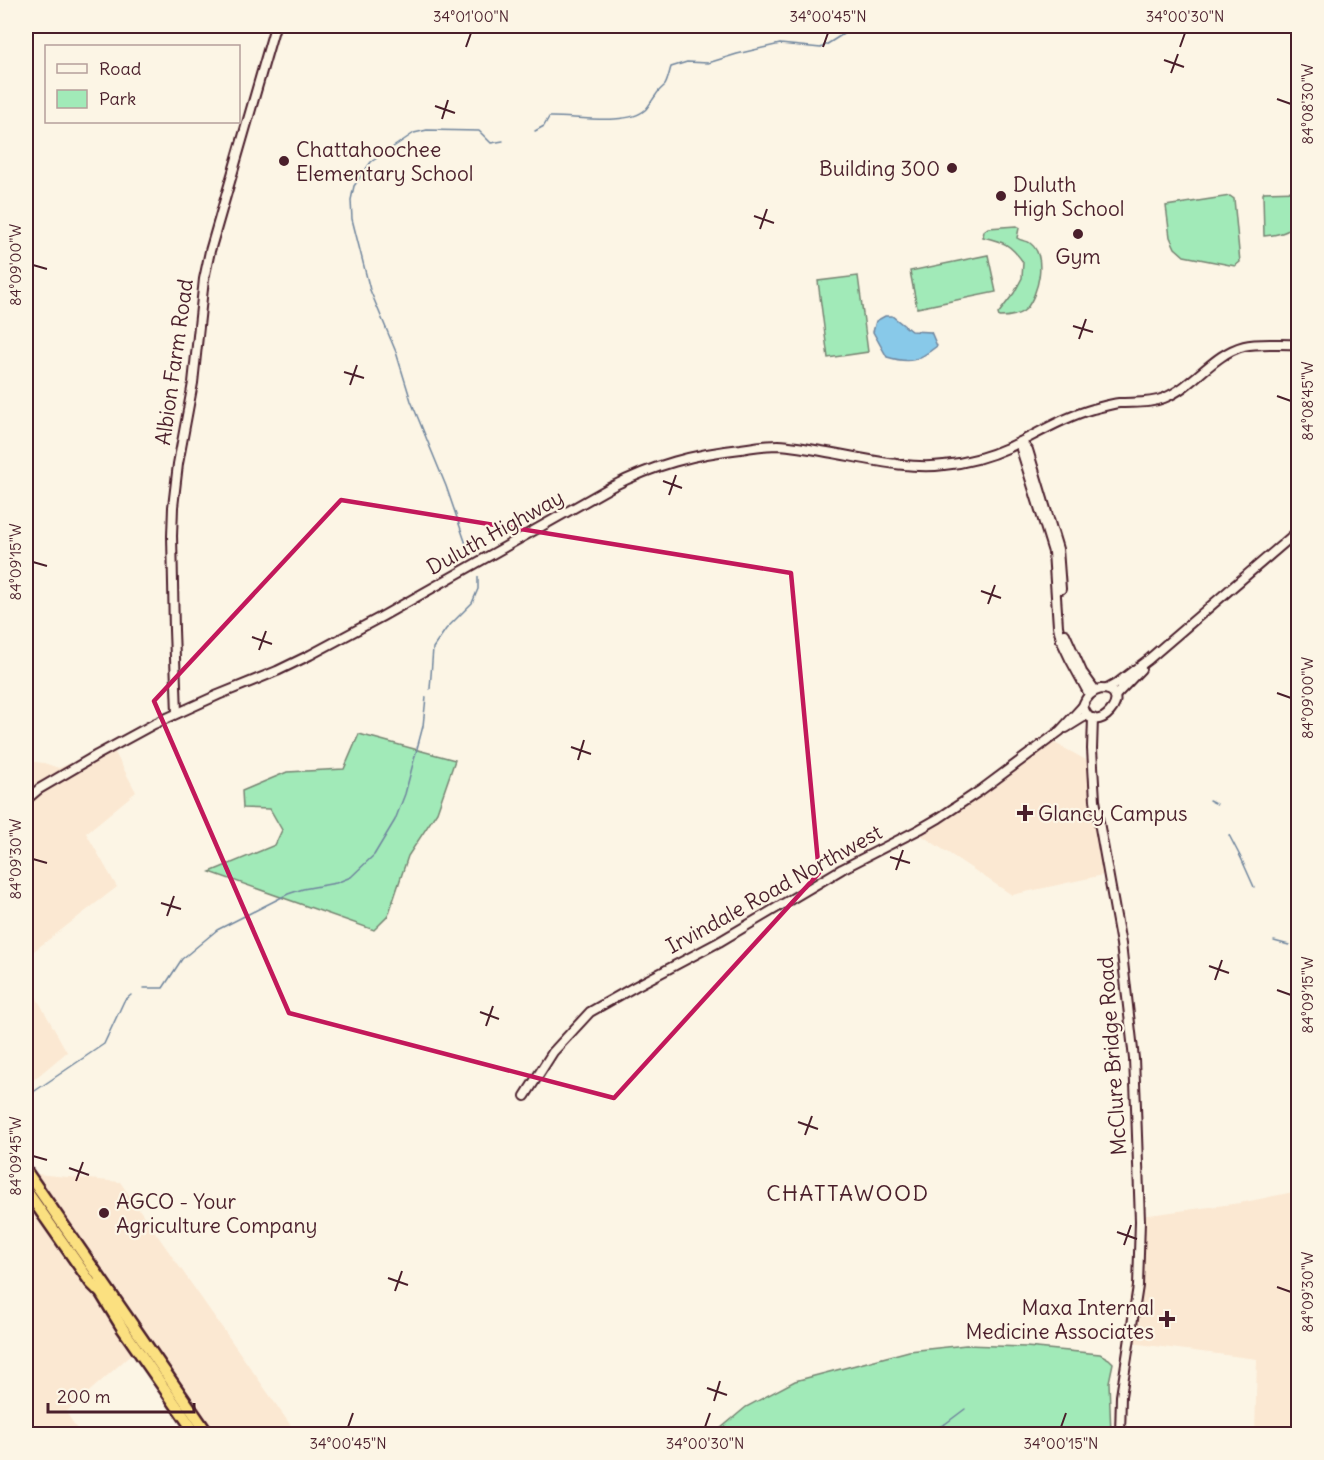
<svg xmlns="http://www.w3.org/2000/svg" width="1324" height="1460" viewBox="0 0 1324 1460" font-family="Delius,sans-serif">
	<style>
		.built { fill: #fbe8d2 }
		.green { fill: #a1eab8; stroke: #768472; stroke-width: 1.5 }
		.water { fill: #88c9e9; stroke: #6f859d; stroke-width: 1.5 }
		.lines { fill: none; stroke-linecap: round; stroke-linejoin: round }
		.stream { stroke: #6f859d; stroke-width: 1.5 }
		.secondary-casing { stroke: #4a1f2b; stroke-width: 12 }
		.highway-casing { stroke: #4a1f2b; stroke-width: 15 }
		.secondary { stroke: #fcf5e5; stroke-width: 8 }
		.highway { stroke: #fbe080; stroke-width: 10 }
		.marked { fill: none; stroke: #c2185b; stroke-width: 4.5; stroke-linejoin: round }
		.ticks { fill: none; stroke: #4a1f2b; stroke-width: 2 }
		.poi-dot { fill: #4a1f2b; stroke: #fcf5e5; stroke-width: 2 }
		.labels { text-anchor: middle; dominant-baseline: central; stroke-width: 4.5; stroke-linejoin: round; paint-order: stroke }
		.poi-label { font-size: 21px; fill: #4a1f2b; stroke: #fcf5e5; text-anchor: start }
		.street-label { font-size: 21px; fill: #4a1f2b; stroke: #fcf5e5 }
		.neighbourhood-label { font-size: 22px; letter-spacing: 1.5px; fill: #4a1f2b; stroke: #fcf5e5 }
		.neatline { fill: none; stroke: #4a1f2b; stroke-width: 2 }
		.ticks-label { font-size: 15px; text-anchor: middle; fill: #4a1f2b }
	</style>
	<rect width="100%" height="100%" fill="#fcf5e5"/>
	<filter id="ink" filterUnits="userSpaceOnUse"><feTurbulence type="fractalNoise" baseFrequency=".0167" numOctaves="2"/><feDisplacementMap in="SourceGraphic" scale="12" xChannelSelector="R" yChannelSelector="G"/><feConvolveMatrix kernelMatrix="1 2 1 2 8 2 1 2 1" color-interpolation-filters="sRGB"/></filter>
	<g filter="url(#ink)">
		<g class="built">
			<path d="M 1053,742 L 1088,761 L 1092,806 L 1103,875 L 1012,895 L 921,835 L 947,820 Z"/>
			<path d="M 112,747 L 136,792 L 86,833 L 117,887 L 26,957 L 26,761 L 44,763 L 59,768 Z"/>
			<path d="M 26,979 L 67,1052 L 26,1086 Z"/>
			<path d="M 26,1173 L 120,1182 L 296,1433 L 293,1434 L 204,1434 L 142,1345 L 66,1412 L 80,1434 L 26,1434 Z"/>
			<path d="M 1298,1191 L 1298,1434 L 1255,1434 L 1257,1359 L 1123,1342 L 1141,1216 L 1240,1203 Z"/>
		</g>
		<g class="green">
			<path d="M 1298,191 L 1298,222 C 1289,233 1277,235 1264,236 L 1263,194 L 1264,192 Z"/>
			<path d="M 1230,196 L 1234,199 L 1240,262 L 1235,266 L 1184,256 L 1175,248 L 1170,237 L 1166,206 Z"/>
			<path d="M 1016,226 L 1019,228 L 1017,238 C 1021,241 1027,241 1030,243 C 1048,256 1038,295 1026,309 C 1020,315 1008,317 999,317 L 998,314 L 1014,293 L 1022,278 L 1023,262 C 1010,244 1004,242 983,237 L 984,231 L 988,228 Z"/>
			<path d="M 988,255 L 996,292 L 917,308 L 910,271 Z"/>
			<path d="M 858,276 L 868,352 L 828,358 L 818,281 Z"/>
			<path d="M 359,734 L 455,760 L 437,812 L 408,856 L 388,916 L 374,930 L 210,872 L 275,845 L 282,830 L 270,809 L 243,808 L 242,791 L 287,772 L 344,769 Z"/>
			<path d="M 966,1345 L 1026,1347 L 1100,1354 L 1109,1359 L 1113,1363 L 1109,1382 L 1111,1434 L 714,1434 L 746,1407 L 795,1381 L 909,1351 Z"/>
		</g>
		<path class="water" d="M 885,316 L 892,316 L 911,331 L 931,332 L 937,346 C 918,361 910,364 887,357 L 873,332 L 876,321 Z"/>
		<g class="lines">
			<g class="stream">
				<path d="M 535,131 L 544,126 L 549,117 C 572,116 628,126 645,110 C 649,106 652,100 656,95 C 658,91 662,88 665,85 C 668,80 669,73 671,67 L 687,62 L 708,63 L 737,54 L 780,44 L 821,48 L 856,26"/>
				<path d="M 472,554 L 468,550 L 446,486 L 411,401 L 396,352 L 370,290 L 352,219 L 351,200 L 354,186 L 371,162 L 414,133 L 427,130 L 479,131 L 491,143 L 503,141"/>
				<path d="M 430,689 L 433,648 L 446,629 L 472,603 L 478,589 L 478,577"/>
				<path d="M 1209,800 L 1217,804"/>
				<path d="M 1229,835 L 1241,858 L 1254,887"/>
				<path d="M 1274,941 L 1289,945"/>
				<path d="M 144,988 L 163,988 L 182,959 L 217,930 L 288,894 L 303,889 L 336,883 L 351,877 L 374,855 L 395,820 L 405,794 L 423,726 L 426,697"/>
				<path d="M 26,1097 L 104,1044 L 124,1001 L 131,995"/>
				<path d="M 925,1434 L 945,1424 L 965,1409"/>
			</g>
			<g class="secondary-casing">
				<g id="secondary">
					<path d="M 1021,442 L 1021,449 L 1053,552 L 1058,626 L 1061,640 L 1070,659 L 1089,694"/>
					<path d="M 1021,442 L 1028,450 L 1058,549 L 1061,589"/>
					<path d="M 1065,634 L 1082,672 L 1095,690"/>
					<path d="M 1101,689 C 1138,689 1094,744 1083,706 C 1086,697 1091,691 1101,689 Z"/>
					<path d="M 1107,689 L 1116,684 L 1149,659 L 1298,531"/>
					<path d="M 1115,696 L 1141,669"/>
					<path d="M 177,713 L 174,630 L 172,536 L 173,507 L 178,464 L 193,383 L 204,279 L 210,251 L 275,26"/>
					<path d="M 1093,718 L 1092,749 L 1095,800 L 1121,944 L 1134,1059 L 1136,1107 L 1140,1221 L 1138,1286 L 1121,1396 L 1120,1434"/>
					<path d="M 1066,728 L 1087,715"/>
					<path d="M 26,800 L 39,789 L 97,755 L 154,724 L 218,695 L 277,671 L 310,655 L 381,617 L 611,487 C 654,465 694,454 741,449 C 753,447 766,445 778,445 C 794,446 811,449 827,452 C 863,458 909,470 944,465 C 966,463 990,456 1010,447 C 1037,434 1064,417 1093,409 C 1101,407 1111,404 1119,403 C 1134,402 1150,404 1164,398 C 1194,386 1213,354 1244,346 C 1260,342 1282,345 1298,344"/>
					<path d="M 525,1096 L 553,1052 L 590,1012 L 636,986 L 719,942 L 842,869 L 920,829 L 939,818 L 981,790 L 1060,731 L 1083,706"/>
				</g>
			</g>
			<g class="highway-casing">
				<g id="highway">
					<path d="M 26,1171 L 208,1434"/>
					<path d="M 26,1190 L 91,1283 L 101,1293 L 123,1329 L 196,1434"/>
				</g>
			</g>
			<use href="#secondary" class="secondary"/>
			<use href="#highway" class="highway"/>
		</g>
	</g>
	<path class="marked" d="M 341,500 L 791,573 L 819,873 L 614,1098 L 289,1013 L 154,701 Z"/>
	<path class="ticks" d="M 466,47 L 471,33M 823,47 L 828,33M 1180,47 L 1185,33M 1164,60 L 1184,67M 1171,73 L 1178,54M 1277,99 L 1291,104M 435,106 L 455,113M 442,119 L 448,100M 754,216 L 774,223M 760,229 L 767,209M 33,265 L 47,269M 1073,326 L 1093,332M 1079,339 L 1086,319M 344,372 L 364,378M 350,385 L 357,365M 1277,396 L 1291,401M 663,481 L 682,488M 669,495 L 676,475M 33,562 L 47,566M 981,591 L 1001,598M 988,604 L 995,585M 252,637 L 272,644M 259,650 L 266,631M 1277,693 L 1291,698M 571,747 L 591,754M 578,760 L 584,740M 890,857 L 910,863M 33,859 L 47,863M 896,870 L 903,850M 161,903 L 181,909M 167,916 L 174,896M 1209,966 L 1229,973M 1215,980 L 1222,960M 1277,990 L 1291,995M 480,1012 L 499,1019M 486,1026 L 493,1006M 798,1122 L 818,1129M 805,1135 L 812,1116M 33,1156 L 47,1160M 69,1168 L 89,1175M 76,1181 L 83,1162M 1117,1232 L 1137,1239M 1124,1245 L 1131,1225M 388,1278 L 408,1285M 1277,1287 L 1291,1292M 395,1291 L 402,1271M 707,1388 L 727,1395M 714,1401 L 720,1381M 348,1427 L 353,1413M 705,1427 L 710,1413M 1061,1427 L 1066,1413"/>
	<g class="poi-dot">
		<circle cx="284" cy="161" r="6"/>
		<circle cx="952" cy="168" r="6"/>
		<circle cx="1001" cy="196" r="6"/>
		<circle cx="1078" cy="234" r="6"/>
		<path d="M1022 804h6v6h6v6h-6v6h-6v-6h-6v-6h6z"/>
		<circle cx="104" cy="1213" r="6"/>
		<path d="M1164 1310h6v6h6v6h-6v6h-6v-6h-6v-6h6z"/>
	</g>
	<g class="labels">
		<g class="poi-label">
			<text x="296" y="149">Chattahoochee<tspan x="296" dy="24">Elementary School</tspan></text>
			<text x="940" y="168" text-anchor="end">Building 300</text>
			<text x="1013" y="184">Duluth<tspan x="1013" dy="24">High School</tspan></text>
			<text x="1078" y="256" text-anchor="middle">Gym</text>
			<text x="1038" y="813">Glancy Campus</text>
			<text x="116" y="1201">AGCO - Your<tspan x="116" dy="24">Agriculture Company</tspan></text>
			<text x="1154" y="1307" text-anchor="end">Maxa Internal<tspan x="1154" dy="24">Medicine Associates</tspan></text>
		</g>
		<g class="street-label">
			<text transform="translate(174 362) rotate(-82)">Albion Farm Road</text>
			<text transform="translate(495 532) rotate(-29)">Duluth Highway</text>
			<text transform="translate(774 889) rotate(-29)">Irvindale Road Northwest</text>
			<text transform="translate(1112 1056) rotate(-94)">McClure Bridge Road</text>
		</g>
		<g class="neighbourhood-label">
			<text x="848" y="1193">CHATTAWOOD</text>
		</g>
	</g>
	<rect width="1324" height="1460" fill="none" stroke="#fcf5e5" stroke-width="66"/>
	<rect x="45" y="45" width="195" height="78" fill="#fcf5e5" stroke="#b59f9b" stroke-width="1.5"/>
	<rect x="57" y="64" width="30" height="9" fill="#fcf5e5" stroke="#b59f9b" stroke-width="1.5"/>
	<text x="99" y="75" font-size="18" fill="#4a1f2b">Road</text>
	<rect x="57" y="90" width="30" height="18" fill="#a1eab8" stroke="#b59f9b" stroke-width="1.5"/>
	<text x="99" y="105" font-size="18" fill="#4a1f2b">Park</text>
	<path d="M48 1403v9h146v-9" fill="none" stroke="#4a1f2b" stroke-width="3"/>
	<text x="57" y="1403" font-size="18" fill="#4a1f2b" stroke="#fcf5e5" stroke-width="4.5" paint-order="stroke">200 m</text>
	<rect x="33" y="33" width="1258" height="1394" class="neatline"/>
	<g class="ticks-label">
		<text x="471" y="22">34°01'00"N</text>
		<text x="828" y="22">34°00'45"N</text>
		<text x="1185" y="22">34°00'30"N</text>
		<text transform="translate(1308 104) rotate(-90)" y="5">84°08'30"W</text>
		<text transform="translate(16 265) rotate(-90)" y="5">84°09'00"W</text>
		<text transform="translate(1308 401) rotate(-90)" y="5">84°08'45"W</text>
		<text transform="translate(16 562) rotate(-90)" y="5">84°09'15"W</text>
		<text transform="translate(1308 698) rotate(-90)" y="5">84°09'00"W</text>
		<text transform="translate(16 859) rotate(-90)" y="5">84°09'30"W</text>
		<text transform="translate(1308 995) rotate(-90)" y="5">84°09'15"W</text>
		<text transform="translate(16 1156) rotate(-90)" y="5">84°09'45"W</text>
		<text transform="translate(1308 1292) rotate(-90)" y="5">84°09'30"W</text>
		<text x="348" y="1449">34°00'45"N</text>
		<text x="705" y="1449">34°00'30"N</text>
		<text x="1061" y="1449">34°00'15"N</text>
	</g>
</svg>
